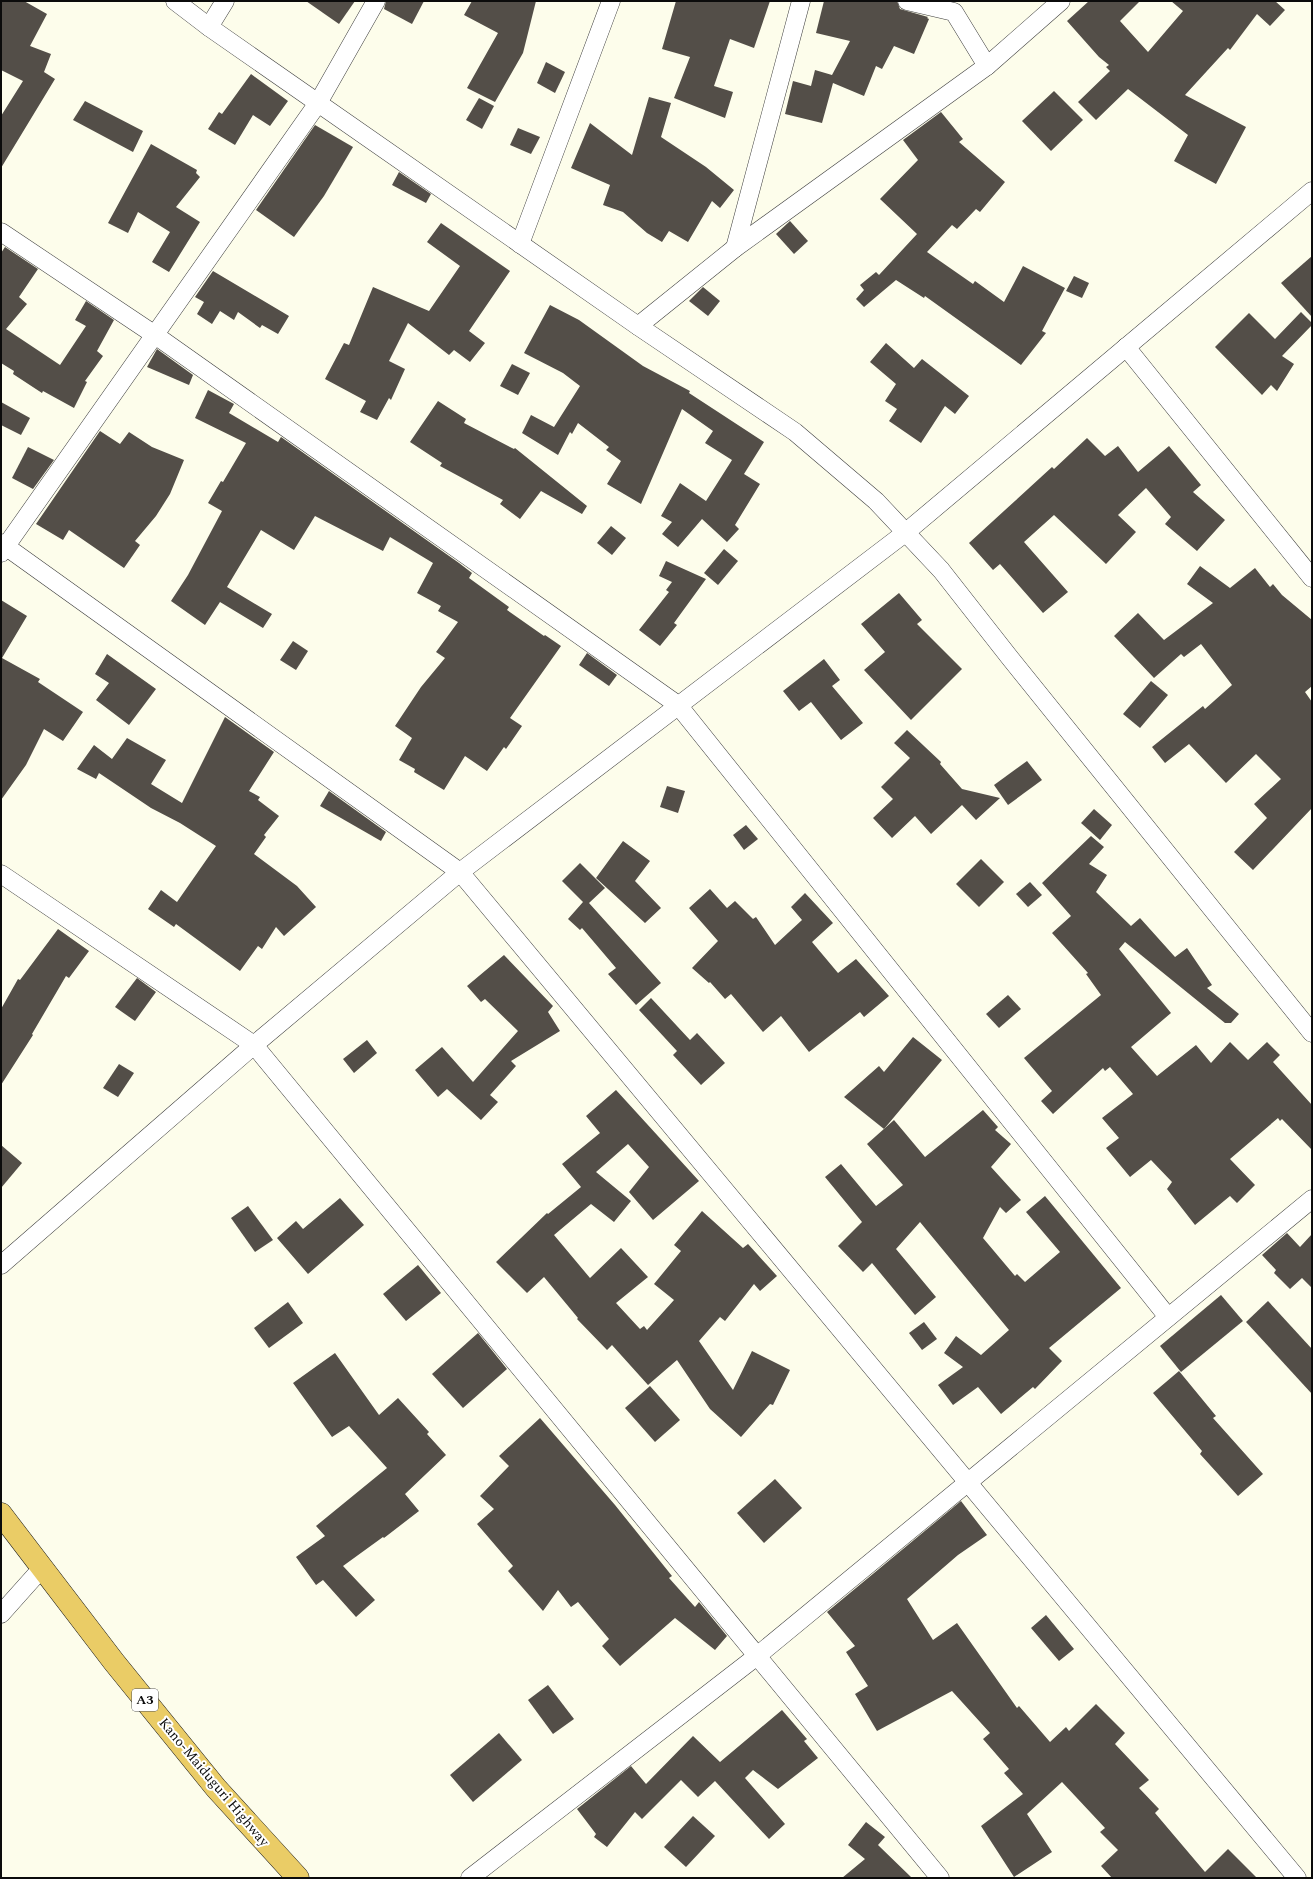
<svg xmlns="http://www.w3.org/2000/svg" width="1313" height="1879" viewBox="0 0 1313 1879" font-family="Spectral,serif">
	<style>
		.building { fill: #534e48 }
		.lines { fill: none; stroke-linecap: round; stroke-linejoin: round }
		.minor-casing { stroke: #3e3e3e; stroke-width: 19 }
		.trunk-casing { stroke: #1c1c1c; stroke-width: 23 }
		.minor { stroke: #fff; stroke-width: 18 }
		.trunk { stroke: #eacc66; stroke-width: 22 }
		.labels { text-anchor: middle; dominant-baseline: central; stroke-width: 4; stroke-linejoin: round; paint-order: stroke }
		.shield { fill: #fff; stroke: #545454; stroke-width: 1 }
		.shield-label { font-size: 13px; font-weight: bold; fill: #0b0b0b }
		.street-label { font-size: 14px; fill: #0b0b0b; stroke: #fff }
	</style>
	<rect width="100%" height="100%" fill="#fdfdeb"/>
	<g class="building">
		<path d="M 1,1 L 24,1 L 47,14 L 30,46 L 51,54 L 44,72 L 55,79 L 1,168 L 1,116 L 23,81 L 1,70 Z"/>
		<path d="M 306,1 L 355,1 L 339,24 Z"/>
		<path d="M 386,1 L 424,1 L 412,24 L 384,9 Z"/>
		<path d="M 472,1 L 536,1 L 523,53 L 495,102 L 467,88 L 498,33 L 464,15 Z"/>
		<path d="M 676,1 L 770,1 L 754,48 L 730,39 L 714,86 L 733,92 L 725,118 L 674,98 L 690,57 L 662,49 Z"/>
		<path d="M 824,1 L 897,1 L 900,9 L 928,17 L 927,18 L 929,19 L 914,54 L 894,46 L 882,69 L 876,66 L 864,96 L 833,83 L 822,123 L 785,114 L 793,81 L 811,86 L 815,70 L 832,75 L 850,41 L 816,33 Z"/>
		<path d="M 1089,1 L 1140,1 L 1120,21 L 1148,52 L 1183,11 L 1171,1 L 1275,1 L 1285,10 L 1270,26 L 1257,14 L 1230,50 L 1228,48 L 1185,95 L 1246,127 L 1216,184 L 1174,161 L 1188,135 L 1128,89 L 1096,120 L 1078,102 L 1110,71 L 1106,67 L 1109,65 L 1099,57 L 1067,21 Z"/>
		<path d="M 546,62 L 565,72 L 555,93 L 537,83 Z"/>
		<path d="M 251,74 L 288,101 L 270,126 L 253,115 L 235,145 L 208,129 L 219,112 L 222,114 Z"/>
		<path d="M 1054,91 L 1083,120 L 1051,151 L 1022,121 Z"/>
		<path d="M 649,97 L 671,103 L 661,137 L 706,167 L 734,190 L 720,208 L 712,201 L 688,242 L 669,231 L 662,242 L 647,233 L 623,212 L 603,205 L 610,185 L 571,168 L 590,123 L 632,155 Z"/>
		<path d="M 479,98 L 494,106 L 482,129 L 466,120 Z"/>
		<path d="M 85,101 L 143,131 L 133,152 L 73,120 Z"/>
		<path d="M 941,112 L 963,139 L 959,142 L 1005,182 L 980,212 L 976,209 L 957,229 L 952,225 L 927,252 L 973,284 L 975,281 L 1004,302 L 1023,266 L 1065,288 L 1042,331 L 1046,333 L 1021,365 L 925,296 L 924,298 L 896,280 L 864,307 L 856,299 L 864,290 L 860,285 L 876,272 L 879,275 L 917,234 L 880,199 L 918,160 L 903,140 Z"/>
		<path d="M 315,125 L 353,147 L 324,196 L 294,237 L 256,210 Z"/>
		<path d="M 518,128 L 540,137 L 531,154 L 510,145 Z"/>
		<path d="M 151,144 L 197,170 L 196,173 L 200,177 L 176,207 L 200,222 L 169,272 L 152,262 L 170,232 L 138,212 L 128,233 L 108,223 Z"/>
		<path d="M 399,172 L 431,194 L 426,203 L 392,185 Z"/>
		<path d="M 790,221 L 808,241 L 794,254 L 776,234 Z"/>
		<path d="M 441,223 L 510,271 L 469,331 L 485,343 L 470,362 L 454,350 L 449,355 L 408,323 L 389,361 L 405,369 L 391,400 L 389,398 L 377,420 L 360,412 L 366,401 L 325,379 L 344,343 L 349,345 L 373,287 L 429,311 L 460,266 L 427,242 Z"/>
		<path d="M 5,247 L 38,269 L 19,297 L 27,304 L 6,329 L 60,365 L 86,326 L 75,320 L 86,301 L 114,320 L 97,351 L 103,356 L 85,381 L 87,382 L 74,408 L 43,391 L 42,393 L 13,374 L 14,371 L 1,363 L 1,253 Z"/>
		<path d="M 1312,256 L 1312,317 L 1281,283 Z"/>
		<path d="M 213,271 L 289,316 L 278,334 L 262,325 L 260,328 L 238,312 L 234,320 L 220,311 L 212,324 L 197,314 L 204,302 L 195,297 Z"/>
		<path d="M 1074,276 L 1089,283 L 1082,298 L 1066,291 Z"/>
		<path d="M 703,287 L 720,301 L 708,316 L 689,301 Z"/>
		<path d="M 550,305 L 579,320 L 643,366 L 690,391 L 689,393 L 764,442 L 744,474 L 760,484 L 735,525 L 739,529 L 727,542 L 702,519 L 678,547 L 662,534 L 672,522 L 661,516 L 680,483 L 706,501 L 732,460 L 705,443 L 713,431 L 682,409 L 641,504 L 607,484 L 621,461 L 606,450 L 609,447 L 578,423 L 572,434 L 570,432 L 558,455 L 522,433 L 531,415 L 554,427 L 580,386 L 563,373 L 524,353 Z"/>
		<path d="M 1301,312 L 1312,323 L 1312,325 L 1282,356 L 1294,364 L 1277,391 L 1271,385 L 1262,395 L 1215,347 L 1249,313 L 1275,339 Z"/>
		<path d="M 886,343 L 914,368 L 922,359 L 969,396 L 955,414 L 945,406 L 921,443 L 889,421 L 897,409 L 885,401 L 896,384 L 870,362 Z"/>
		<path d="M 157,349 L 193,375 L 189,385 L 147,367 Z"/>
		<path d="M 512,364 L 530,373 L 518,395 L 500,386 Z"/>
		<path d="M 208,390 L 234,404 L 229,413 L 278,442 L 281,437 L 459,563 L 472,573 L 469,578 L 509,607 L 507,610 L 544,636 L 545,635 L 561,646 L 510,718 L 522,726 L 506,749 L 504,747 L 487,771 L 465,756 L 444,790 L 414,772 L 415,769 L 399,760 L 412,738 L 395,726 L 421,687 L 445,658 L 436,652 L 458,622 L 438,611 L 441,606 L 417,593 L 433,563 L 390,537 L 383,551 L 315,516 L 294,550 L 261,530 L 227,587 L 272,614 L 263,628 L 220,602 L 205,625 L 171,601 L 188,575 L 222,511 L 208,503 L 221,481 L 223,482 L 246,443 L 195,418 Z"/>
		<path d="M 438,401 L 466,419 L 464,423 L 514,449 L 515,448 L 587,506 L 582,514 L 541,491 L 520,519 L 500,504 L 503,500 L 440,466 L 442,463 L 410,442 Z"/>
		<path d="M 1,402 L 30,418 L 21,435 L 1,425 Z"/>
		<path d="M 100,431 L 120,444 L 129,432 L 152,447 L 184,460 L 170,494 L 156,516 L 135,541 L 140,545 L 124,568 L 69,530 L 63,540 L 36,524 Z"/>
		<path d="M 1087,438 L 1105,456 L 1118,446 L 1138,472 L 1169,446 L 1201,485 L 1193,492 L 1225,520 L 1197,551 L 1165,524 L 1171,517 L 1146,488 L 1118,515 L 1136,532 L 1106,564 L 1054,515 L 1024,542 L 1068,592 L 1043,613 L 1000,564 L 993,570 L 969,543 L 1052,467 L 1054,469 Z"/>
		<path d="M 28,447 L 54,460 L 33,489 L 12,478 Z"/>
		<path d="M 611,526 L 626,538 L 612,555 L 597,543 Z"/>
		<path d="M 724,549 L 738,561 L 718,585 L 704,573 Z"/>
		<path d="M 666,561 L 706,579 L 674,623 L 677,625 L 660,646 L 639,630 L 669,592 L 666,590 L 672,582 L 659,576 Z"/>
		<path d="M 1200,566 L 1230,588 L 1255,568 L 1270,587 L 1273,584 L 1282,595 L 1312,620 L 1312,686 L 1305,692 L 1312,702 L 1312,808 L 1253,870 L 1234,852 L 1267,818 L 1254,804 L 1281,779 L 1256,754 L 1226,783 L 1189,744 L 1165,763 L 1152,747 L 1203,706 L 1205,709 L 1232,685 L 1201,644 L 1184,657 L 1181,654 L 1154,678 L 1114,636 L 1138,613 L 1164,640 L 1213,603 L 1187,584 Z"/>
		<path d="M 899,593 L 922,620 L 917,624 L 962,669 L 911,720 L 864,670 L 885,652 L 861,624 Z"/>
		<path d="M 1,600 L 27,616 L 2,658 L 40,679 L 38,682 L 83,712 L 63,741 L 44,729 L 26,765 L 1,800 Z"/>
		<path d="M 293,641 L 308,651 L 296,670 L 280,660 Z"/>
		<path d="M 587,653 L 617,675 L 609,686 L 579,665 Z"/>
		<path d="M 107,654 L 156,689 L 129,725 L 96,700 L 109,683 L 95,674 Z"/>
		<path d="M 824,659 L 840,680 L 832,686 L 863,723 L 841,740 L 811,702 L 799,711 L 783,691 Z"/>
		<path d="M 1151,681 L 1168,695 L 1140,728 L 1123,714 Z"/>
		<path d="M 225,717 L 274,752 L 249,791 L 260,797 L 258,800 L 279,816 L 264,835 L 266,837 L 254,854 L 297,886 L 316,907 L 284,936 L 276,927 L 262,949 L 258,946 L 240,971 L 176,924 L 174,927 L 148,909 L 161,890 L 177,902 L 216,846 L 180,823 L 151,808 L 99,773 L 96,779 L 77,769 L 94,745 L 112,759 L 127,738 L 166,760 L 151,784 L 182,803 Z"/>
		<path d="M 907,730 L 941,762 L 940,764 L 962,789 L 1000,798 L 976,820 L 962,805 L 931,834 L 915,816 L 892,838 L 873,818 L 893,799 L 881,787 L 910,758 L 894,743 Z"/>
		<path d="M 1027,761 L 1042,780 L 1008,805 L 994,785 Z"/>
		<path d="M 667,786 L 685,791 L 678,813 L 660,807 Z"/>
		<path d="M 329,791 L 386,832 L 381,841 L 320,806 Z"/>
		<path d="M 1094,809 L 1112,825 L 1100,840 L 1081,823 Z"/>
		<path d="M 746,825 L 758,839 L 744,850 L 733,835 Z"/>
		<path d="M 1091,836 L 1104,847 L 1089,864 L 1107,875 L 1096,892 L 1131,926 L 1140,918 L 1175,957 L 1187,948 L 1212,985 L 1207,988 L 1239,1014 L 1231,1023 L 1225,1023 L 1125,942 L 1119,949 L 1171,1013 L 1131,1047 L 1157,1076 L 1196,1045 L 1211,1063 L 1230,1042 L 1248,1060 L 1267,1042 L 1280,1055 L 1273,1062 L 1312,1105 L 1312,1150 L 1282,1119 L 1280,1121 L 1278,1118 L 1230,1159 L 1255,1185 L 1237,1203 L 1230,1196 L 1195,1225 L 1167,1189 L 1172,1182 L 1151,1160 L 1130,1177 L 1106,1148 L 1119,1138 L 1102,1118 L 1133,1094 L 1110,1067 L 1105,1071 L 1103,1068 L 1053,1114 L 1041,1101 L 1052,1091 L 1024,1058 L 1101,995 L 1086,974 L 1088,973 L 1052,933 L 1071,916 L 1042,883 Z"/>
		<path d="M 623,841 L 650,861 L 635,881 L 661,908 L 645,923 L 596,878 Z"/>
		<path d="M 981,859 L 1004,882 L 979,907 L 956,884 Z"/>
		<path d="M 580,863 L 605,888 L 589,903 L 661,983 L 636,1005 L 608,974 L 616,968 L 582,928 L 580,930 L 568,919 L 583,902 L 562,881 Z"/>
		<path d="M 1030,882 L 1042,895 L 1028,907 L 1016,894 Z"/>
		<path d="M 710,889 L 727,908 L 735,901 L 753,919 L 756,917 L 775,945 L 802,920 L 791,907 L 805,893 L 833,923 L 812,942 L 838,973 L 856,959 L 889,996 L 864,1017 L 860,1012 L 809,1052 L 781,1016 L 763,1032 L 731,994 L 725,999 L 710,982 L 709,983 L 692,968 L 718,941 L 689,908 Z"/>
		<path d="M 58,929 L 89,951 L 69,978 L 66,976 L 32,1034 L 33,1035 L 1,1085 L 1,1009 L 18,979 L 20,980 Z"/>
		<path d="M 504,955 L 553,1006 L 548,1012 L 560,1031 L 511,1061 L 516,1066 L 490,1095 L 498,1102 L 481,1120 L 447,1089 L 438,1097 L 415,1070 L 442,1047 L 473,1082 L 518,1031 L 485,999 L 481,1002 L 467,986 Z"/>
		<path d="M 137,978 L 156,992 L 135,1021 L 115,1007 Z"/>
		<path d="M 1008,995 L 1021,1009 L 999,1028 L 986,1014 Z"/>
		<path d="M 651,998 L 690,1040 L 697,1033 L 725,1063 L 701,1085 L 673,1055 L 677,1051 L 639,1010 Z"/>
		<path d="M 913,1037 L 942,1060 L 884,1129 L 844,1097 L 879,1066 L 884,1072 Z"/>
		<path d="M 367,1040 L 377,1053 L 354,1073 L 343,1059 Z"/>
		<path d="M 119,1064 L 134,1073 L 118,1097 L 103,1088 Z"/>
		<path d="M 616,1090 L 699,1181 L 653,1220 L 629,1192 L 649,1167 L 628,1144 L 596,1172 L 631,1201 L 614,1222 L 591,1204 L 554,1235 L 590,1278 L 621,1248 L 648,1277 L 616,1303 L 640,1329 L 644,1326 L 647,1330 L 674,1300 L 654,1284 L 681,1251 L 674,1245 L 702,1211 L 743,1248 L 748,1244 L 777,1276 L 760,1291 L 754,1284 L 725,1321 L 720,1317 L 699,1341 L 733,1390 L 752,1351 L 790,1370 L 773,1405 L 770,1404 L 741,1437 L 710,1409 L 677,1360 L 648,1385 L 612,1345 L 607,1350 L 577,1319 L 578,1318 L 544,1277 L 527,1293 L 496,1262 L 547,1213 L 548,1214 L 581,1187 L 562,1164 L 600,1133 L 586,1116 Z"/>
		<path d="M 983,1110 L 998,1127 L 995,1130 L 1011,1144 L 991,1167 L 1021,1200 L 1006,1213 L 1000,1207 L 983,1238 L 1015,1276 L 1017,1274 L 1025,1282 L 1060,1252 L 1026,1212 L 1045,1196 L 1121,1288 L 1049,1348 L 1062,1361 L 1035,1389 L 1033,1387 L 1001,1414 L 978,1387 L 953,1405 L 938,1385 L 963,1367 L 944,1353 L 956,1336 L 981,1355 L 1009,1330 L 920,1222 L 896,1249 L 936,1297 L 915,1315 L 872,1263 L 863,1272 L 838,1246 L 862,1222 L 825,1177 L 841,1164 L 876,1206 L 903,1185 L 867,1144 L 894,1120 L 925,1157 Z"/>
		<path d="M 1,1145 L 22,1163 L 1,1188 Z"/>
		<path d="M 340,1198 L 364,1225 L 308,1274 L 277,1238 L 296,1221 L 303,1229 Z"/>
		<path d="M 248,1206 L 273,1240 L 255,1252 L 231,1218 Z"/>
		<path d="M 1287,1233 L 1300,1247 L 1312,1234 L 1312,1288 L 1302,1278 L 1290,1289 L 1274,1273 L 1276,1270 L 1262,1255 Z"/>
		<path d="M 418,1265 L 441,1293 L 406,1321 L 383,1294 Z"/>
		<path d="M 1221,1295 L 1243,1321 L 1181,1372 L 1160,1346 Z"/>
		<path d="M 1268,1301 L 1312,1349 L 1312,1394 L 1246,1322 Z"/>
		<path d="M 288,1302 L 303,1323 L 269,1348 L 254,1328 Z"/>
		<path d="M 924,1322 L 937,1339 L 922,1350 L 909,1333 Z"/>
		<path d="M 478,1333 L 507,1369 L 463,1408 L 432,1374 Z"/>
		<path d="M 335,1353 L 379,1415 L 398,1398 L 429,1432 L 427,1434 L 446,1455 L 405,1494 L 419,1511 L 384,1538 L 383,1537 L 343,1566 L 375,1600 L 356,1617 L 323,1580 L 316,1585 L 296,1557 L 325,1536 L 316,1526 L 387,1468 L 349,1426 L 332,1437 L 293,1383 Z"/>
		<path d="M 1179,1371 L 1216,1416 L 1213,1418 L 1263,1474 L 1238,1496 L 1200,1454 L 1202,1451 L 1153,1393 Z"/>
		<path d="M 650,1386 L 680,1420 L 655,1442 L 625,1408 Z"/>
		<path d="M 540,1418 L 615,1505 L 672,1576 L 669,1578 L 695,1607 L 699,1602 L 727,1636 L 715,1650 L 675,1618 L 620,1666 L 602,1646 L 609,1639 L 578,1602 L 571,1607 L 558,1590 L 543,1611 L 508,1571 L 513,1566 L 477,1524 L 494,1509 L 480,1496 L 509,1466 L 499,1456 Z"/>
		<path d="M 775,1479 L 802,1508 L 764,1543 L 737,1513 Z"/>
		<path d="M 961,1501 L 987,1535 L 958,1555 L 907,1599 L 933,1640 L 957,1623 L 1017,1708 L 1019,1706 L 1050,1742 L 1066,1727 L 1069,1731 L 1096,1704 L 1125,1733 L 1115,1744 L 1149,1780 L 1139,1788 L 1159,1809 L 1155,1813 L 1205,1872 L 1228,1849 L 1257,1878 L 1112,1878 L 1101,1866 L 1118,1850 L 1100,1832 L 1105,1828 L 1062,1782 L 1027,1814 L 1052,1852 L 1014,1877 L 981,1826 L 1023,1794 L 1004,1773 L 1009,1769 L 983,1739 L 990,1733 L 952,1691 L 877,1731 L 855,1694 L 868,1686 L 846,1652 L 855,1646 L 827,1612 Z"/>
		<path d="M 1046,1615 L 1074,1649 L 1059,1661 L 1031,1628 Z"/>
		<path d="M 548,1685 L 574,1719 L 553,1734 L 528,1700 Z"/>
		<path d="M 782,1710 L 807,1739 L 804,1741 L 818,1758 L 778,1789 L 753,1770 L 745,1778 L 785,1824 L 769,1839 L 715,1781 L 698,1797 L 681,1780 L 642,1819 L 635,1812 L 607,1847 L 594,1837 L 596,1834 L 577,1809 L 631,1766 L 646,1784 L 693,1736 L 720,1762 Z"/>
		<path d="M 499,1733 L 522,1760 L 473,1802 L 450,1775 Z"/>
		<path d="M 693,1816 L 715,1836 L 686,1867 L 664,1847 Z"/>
		<path d="M 866,1822 L 885,1837 L 878,1845 L 912,1878 L 842,1878 L 865,1859 L 848,1845 Z"/>
	</g>
	<g class="lines">
		<g class="minor-casing">
			<g id="minor">
				<path d="M 175,1 L 209,27 L 638,326 L 795,432 L 876,501 L 941,570 L 1010,658 L 1312,1033"/>
				<path d="M 907,1 L 954,12 L 987,66"/>
				<path d="M 209,27 L 225,1"/>
				<path d="M 1,232 L 155,335 L 678,705 L 1168,1317"/>
				<path d="M 520,244 L 611,1"/>
				<path d="M 735,248 L 801,1"/>
				<path d="M 638,326 L 735,248 L 987,66 L 1061,1"/>
				<path d="M 1126,347 L 1312,578"/>
				<path d="M 1,543 L 460,872 L 1297,1878"/>
				<path d="M 1,553 L 318,103 L 376,1"/>
				<path d="M 1,874 L 254,1045 L 940,1878"/>
				<path d="M 1,1265 L 254,1045 L 460,872 L 905,533 L 1312,191"/>
				<path d="M 1,1614 L 42,1568"/>
				<path d="M 470,1878 L 757,1656 L 1312,1199"/>
			</g>
		</g>
		<g class="trunk-casing">
			<path id="trunk" d="M 1,1514 L 114,1662 L 216,1788 L 298,1878"/>
		</g>
		<use href="#minor" class="minor"/>
		<use href="#trunk" class="trunk"/>
	</g>
	<g class="labels">
		<rect class="shield" x="132" y="1689" width="26" height="22" rx="3"/>
		<g class="shield-label">
			<text x="145" y="1700">A3</text>
		</g>
		<g class="street-label">
			<text transform="translate(214 1782) rotate(50)">Kano-Maiduguri Highway</text>
		</g>
	</g>
	<rect width="1313" height="1879" fill="none" stroke="#0b0b0b" stroke-width="4"/>
</svg>
